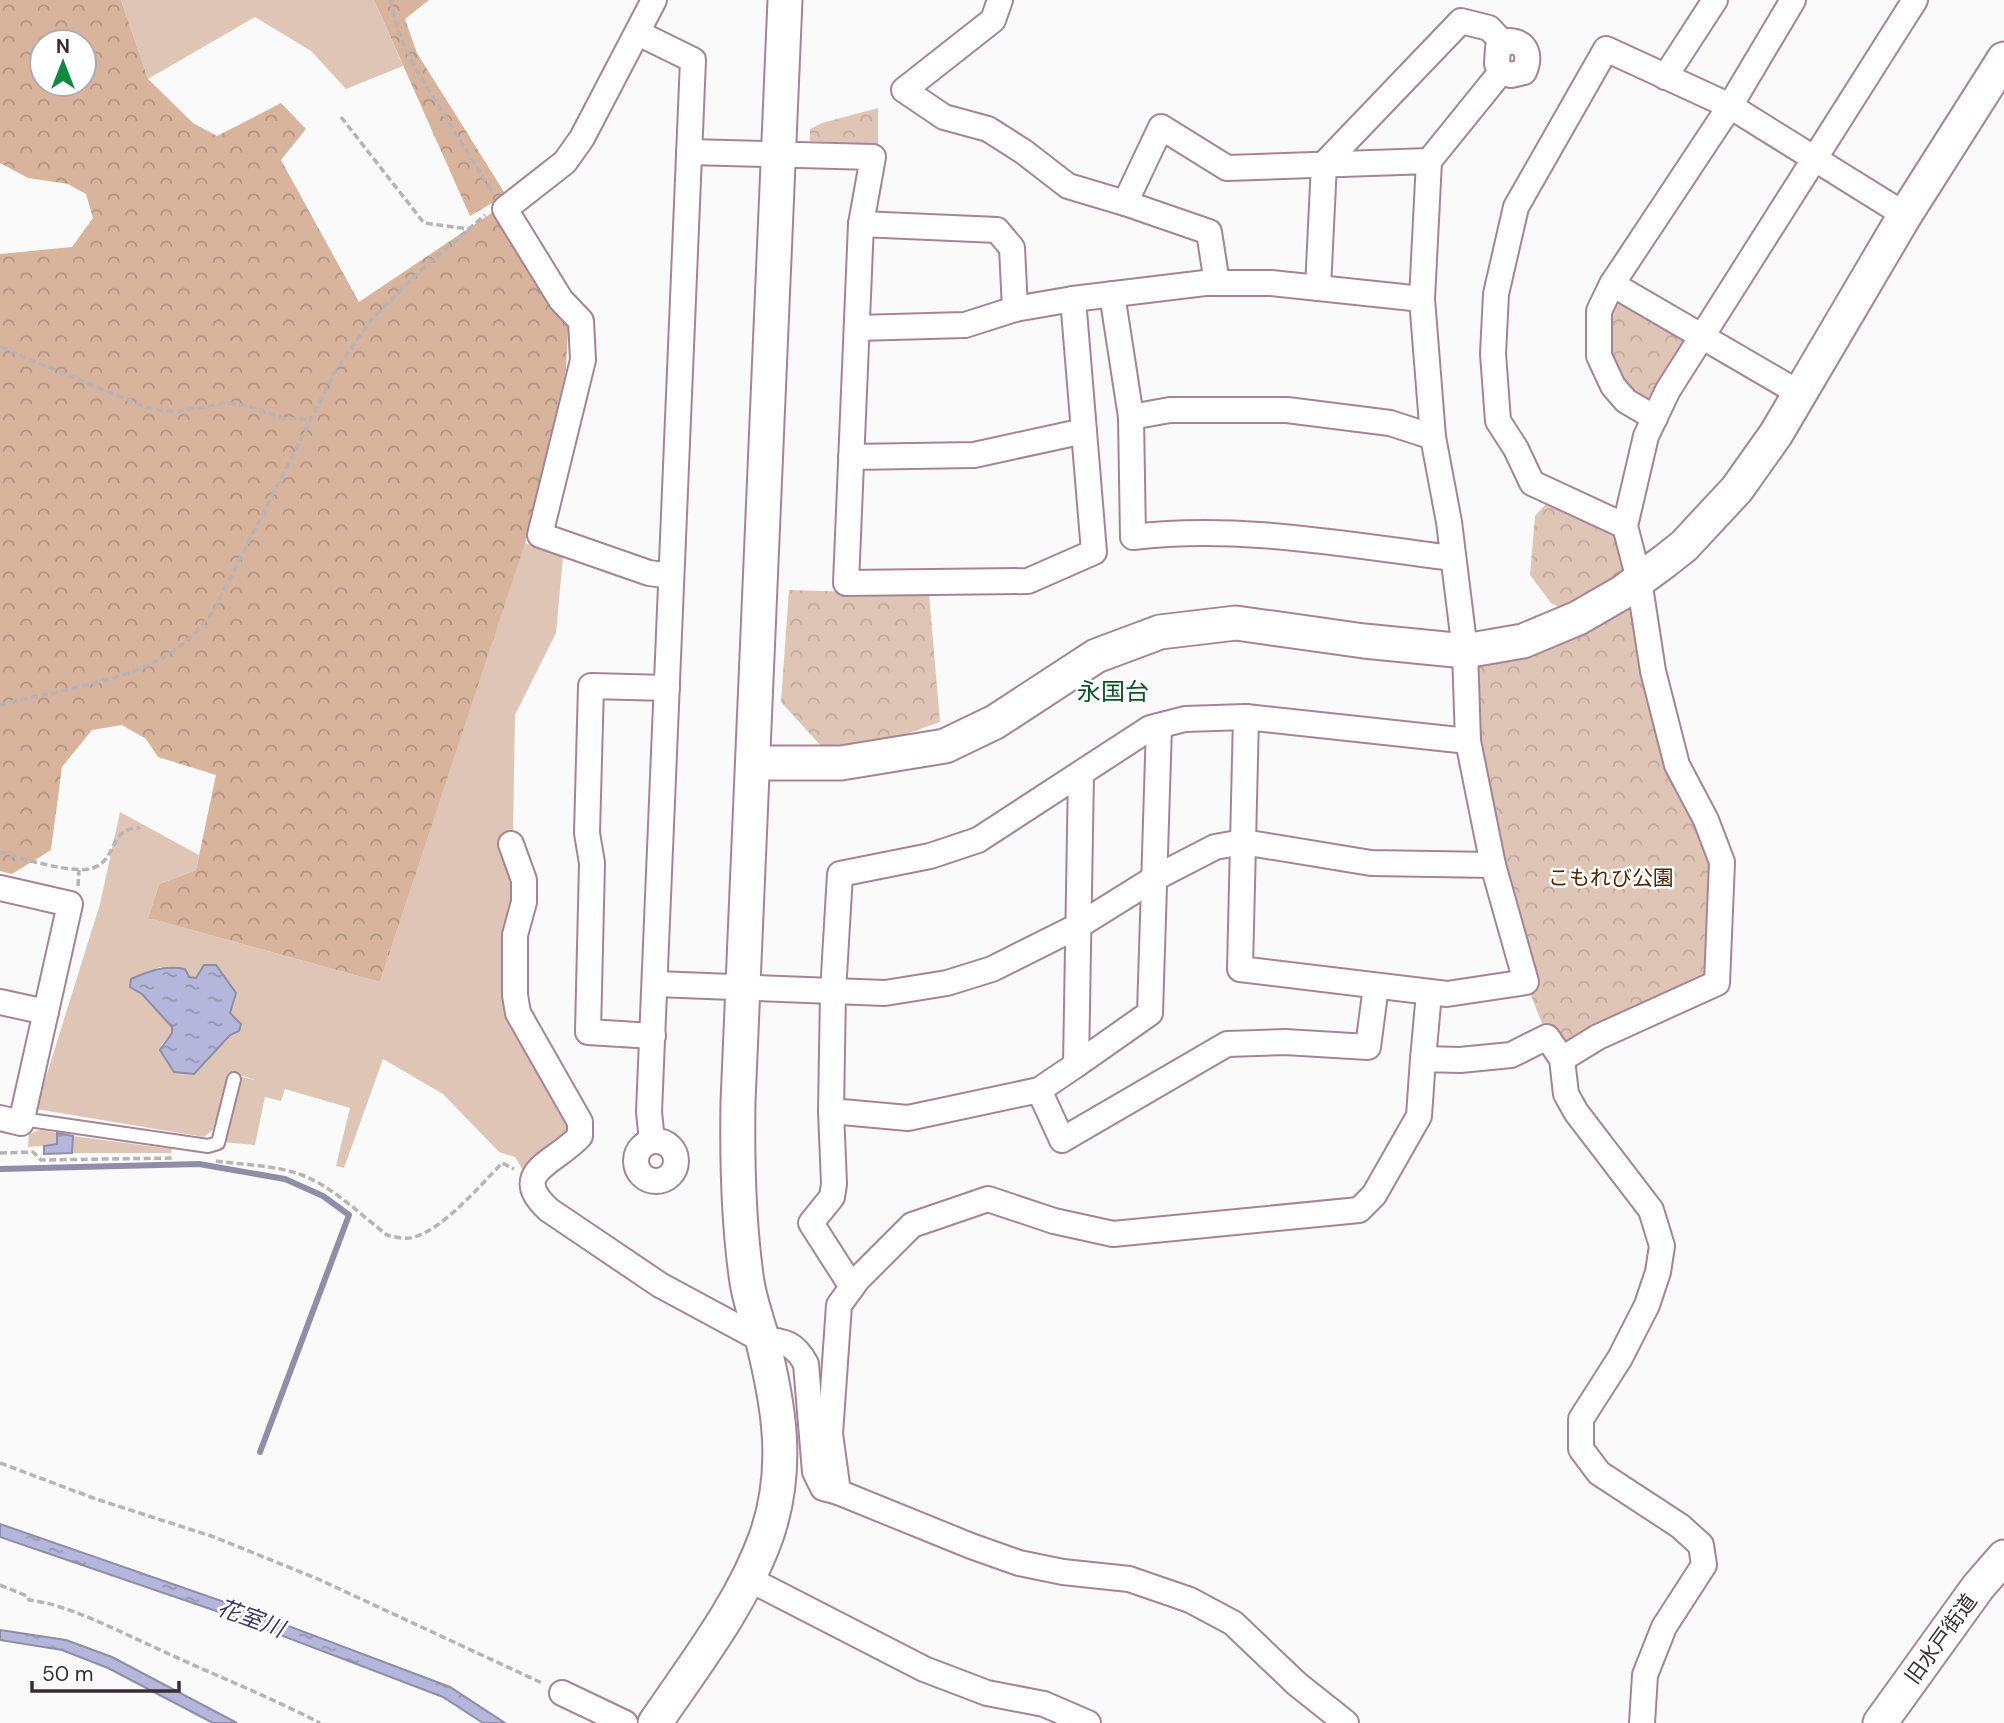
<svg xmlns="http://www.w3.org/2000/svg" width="2004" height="1723" viewBox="0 0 2004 1723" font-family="'DM Sans','Noto Sans JP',sans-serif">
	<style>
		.green { fill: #dfc5b6; fill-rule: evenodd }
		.forest { fill: url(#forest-crowns); fill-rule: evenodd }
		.park { fill: url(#park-crowns) }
		.water { fill: url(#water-ripples); stroke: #908da9; stroke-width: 2 }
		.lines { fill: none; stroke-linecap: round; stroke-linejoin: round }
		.stream { stroke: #908da9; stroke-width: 6 }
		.lane-casing { stroke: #a78495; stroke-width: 16 }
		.street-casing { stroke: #a78495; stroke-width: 28 }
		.secondary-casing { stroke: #a78495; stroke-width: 37 }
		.path { stroke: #b8b3b5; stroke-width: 3.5; stroke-dasharray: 7 3.5; stroke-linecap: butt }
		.lane { stroke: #fff; stroke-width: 12 }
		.street { stroke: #fff; stroke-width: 24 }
		.secondary { stroke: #fff; stroke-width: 33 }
		.labels { text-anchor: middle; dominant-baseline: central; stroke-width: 5; stroke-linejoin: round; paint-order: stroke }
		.park-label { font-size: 21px; fill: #532400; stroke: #fff }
		.street-label { font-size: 21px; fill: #3a2c33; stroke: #fff }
		.water-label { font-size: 23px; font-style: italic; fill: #3c3a6b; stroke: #fff }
		.quarter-label { font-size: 24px; fill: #0b5326; stroke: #fff }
	</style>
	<defs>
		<pattern id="forest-crowns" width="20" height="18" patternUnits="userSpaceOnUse" patternTransform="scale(1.75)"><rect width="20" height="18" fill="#d9b49d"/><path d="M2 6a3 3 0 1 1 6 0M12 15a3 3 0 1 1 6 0" fill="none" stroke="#b19381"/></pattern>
		<pattern id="park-crowns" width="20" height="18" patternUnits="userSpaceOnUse" patternTransform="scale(1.75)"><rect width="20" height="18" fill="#dfc5b6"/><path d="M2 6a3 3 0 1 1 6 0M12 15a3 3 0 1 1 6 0" fill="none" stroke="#c0a99d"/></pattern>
		<pattern id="water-ripples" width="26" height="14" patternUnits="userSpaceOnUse" patternTransform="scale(1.75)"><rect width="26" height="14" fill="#b5b6db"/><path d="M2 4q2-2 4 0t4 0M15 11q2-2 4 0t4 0" fill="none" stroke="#9494b2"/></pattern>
	</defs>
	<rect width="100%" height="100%" fill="#fafafa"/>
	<g class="green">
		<path d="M 121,0 L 374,0 L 403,66 L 346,89 L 311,51 L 255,17 L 148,79 Z"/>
		<path d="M 525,543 L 563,557 L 556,633 L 515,715 L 513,835 L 520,874 L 515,1012 L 577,1127 L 530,1182 L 515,1157 L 499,1152 L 443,1094 L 383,1059 L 344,1168 L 336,1166 L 350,1108 L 285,1089 L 281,1101 L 265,1097 L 255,1145 L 222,1142 L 238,1076 L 255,1080 L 230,1072 L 213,1130 L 204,1137 L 36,1109 L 100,904 L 120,812 L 199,855 L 196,870 L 159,884 L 148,918 L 380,982 ZM 204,965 L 230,1013 L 237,1020 L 230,1035 L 194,1074 L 161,1045 L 172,1033 L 172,1027 L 142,994 L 130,987 L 131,979 L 160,967 L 196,979 Z"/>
		<path d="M 40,1130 L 57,1133 L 57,1145 L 28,1147 L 29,1134 Z"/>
		<path d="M 73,1136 L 172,1149 L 171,1153 L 72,1153 Z"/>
	</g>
	<g class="forest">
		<path d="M 0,0 L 121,0 L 148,79 L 193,123 L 217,136 L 281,103 L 306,129 L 281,160 L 359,302 L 493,212 L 568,327 L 566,370 L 525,544 L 380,982 L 148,918 L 159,884 L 196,870 L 216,775 L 158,757 L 146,739 L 122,725 L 92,730 L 62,767 L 51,850 L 12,874 L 0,871 L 0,254 L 72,247 L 93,218 L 86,194 L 68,184 L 28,178 L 0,163 ZM 42,42 L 84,42 L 84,84 L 42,84 Z"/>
		<path d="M 374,0 L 429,0 L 405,19 L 417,53 L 506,195 L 470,216 Z"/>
	</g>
	<g class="park">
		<path d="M 878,108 L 878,144 L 810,141 L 810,129 L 822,123 Z"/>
		<path d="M 1612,284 L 1700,336 L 1655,418 L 1599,356 Z"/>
		<path d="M 1547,503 L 1620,530 L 1634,567 L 1562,609 L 1551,603 L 1530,575 L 1535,516 Z"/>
		<path d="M 1639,580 L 1653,671 L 1722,862 L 1717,983 L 1562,1059 L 1547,1037 L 1526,982 L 1493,865 L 1465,651 Z"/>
		<path d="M 789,590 L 929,594 L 940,722 L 886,741 L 821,746 L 781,702 Z"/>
	</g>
	<g class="water">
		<path d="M 204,965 L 216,965 L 236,993 L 230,1013 L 241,1024 L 239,1031 L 230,1035 L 194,1074 L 174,1072 L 160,1050 L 172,1033 L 172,1027 L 142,994 L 130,987 L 131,979 C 149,971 164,965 185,969 L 189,977 L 196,978 Z"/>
		<path d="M 57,1133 L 73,1136 L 72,1153 L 44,1154 L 44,1146 L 57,1144 Z"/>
		<path d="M 0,1524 L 230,1604 L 450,1687 L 505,1723 L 483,1723 L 443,1697 L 225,1614 L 0,1537 Z"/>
		<path d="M 0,1630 L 66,1640 L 112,1657 L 237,1723 L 213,1723 L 108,1668 L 62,1650 L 0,1640 Z"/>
	</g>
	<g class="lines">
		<path class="stream" d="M 0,1169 L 199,1164 L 285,1179 L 323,1196 L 349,1215 L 260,1452"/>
		<g class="lane-casing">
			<path id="lane" d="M 22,1119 L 208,1146 L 218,1143 L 234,1079"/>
		</g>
		<g class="street-casing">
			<g id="street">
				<path d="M 654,0 L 582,138 L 565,162 L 505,209 L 561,300 L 581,321 L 583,360 L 540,535 L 649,573 L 671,576"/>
				<path d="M 1000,0 L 993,20 L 904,90 L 944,117 L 988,129 L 1024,152 L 1068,186 L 1125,203 L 1161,127 L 1227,168 L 1429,161 L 1422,299 L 1433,437 L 1449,522 L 1465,651 L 1468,741 L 1493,865 L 1526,982 L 1447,994 L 1240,969 L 1246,717"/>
				<path d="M 638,33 L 693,60 L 649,1112 L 652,1141"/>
				<path d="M 1665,77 L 1715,0"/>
				<path d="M 689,152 L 873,157 L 861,224 L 846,583 L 1028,581 L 1094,552 L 1073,299"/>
				<path d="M 1429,161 L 1501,72 L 1511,75 L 1524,72 C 1531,56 1527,42 1509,41 L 1498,48 L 1497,64 L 1501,72"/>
				<path d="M 1125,203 L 1209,232 L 1217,283"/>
				<path d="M 861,224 L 997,230 L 1012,248 L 1015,309 L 1073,299 L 1205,283 L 1271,283 L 1422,299"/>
				<path d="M 1612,284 L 1799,393"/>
				<path d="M 1318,288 L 1324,164 L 1461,21 L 1489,28 L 1504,44"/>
				<path d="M 1112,294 L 1131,417 L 1133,537 C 1240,524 1347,545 1453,558"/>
				<path d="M 857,328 L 965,325 L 1015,309"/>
				<path d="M 1131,417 L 1170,410 L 1287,410 L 1390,423 L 1433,437"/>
				<path d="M 1655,418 L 1626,401 L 1613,386 L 1599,356 L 1599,311 L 1612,284 L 1730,106 L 1793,0"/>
				<path d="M 851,457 L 974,455 L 1084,431"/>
				<path d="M 1625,526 L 1532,483 L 1516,449 L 1498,421 L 1493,354 L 1496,294 L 1516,207 L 1606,49 L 1730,106 L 1905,215"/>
				<path d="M 1081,774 L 1076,1065 L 1039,1090 L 908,1118 L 831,1111 L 833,992 L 840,874 L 930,856 L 978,840 L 1150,728 L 1185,719 L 1246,717 L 1468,741"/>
				<path d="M 511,844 L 524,880 L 524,902 L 515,935 L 515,995 L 518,1013 L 580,1122 L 580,1136 C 556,1163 507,1172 549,1210 L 660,1285 L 762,1340 C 785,1340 795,1344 806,1364 L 815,1472 L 823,1488 L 838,1492"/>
				<path d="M 0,888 L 70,904 L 21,1123 L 0,1118"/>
				<path d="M 656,984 L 885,993 L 947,983 L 992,969 L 1078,926 L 1155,878 L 1215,847 L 1243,842 L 1371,863 L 1493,865"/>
				<path d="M 0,1002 L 46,1012"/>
				<path d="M 653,1036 L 588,1032 L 592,863 L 587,833 L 591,686 L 667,688"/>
				<path d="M 1423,1059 L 1429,993"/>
				<path d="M 1562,1059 L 1598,1037 L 1717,983 L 1722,862 L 1706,820 L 1677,765 L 1653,671 L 1639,580 L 1625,526 L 1646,436 L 1668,390 L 1915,0"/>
				<path d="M 1076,1065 L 1150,1013 L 1159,726"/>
				<path d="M 1039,1090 L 1062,1140 L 1227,1044 L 1285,1042 L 1368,1047 L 1376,986"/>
				<path d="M 831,1111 L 834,1184 L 832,1197 L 811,1223 L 852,1287"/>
				<circle cx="656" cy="1161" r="20"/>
				<path d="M 749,1579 L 924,1669 L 987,1693 L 1044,1704 L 1088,1723"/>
				<path d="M 562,1693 L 625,1723"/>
				<path d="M 1346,1723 L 1297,1684 L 1233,1623 L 1190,1600 L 1129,1579 L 1063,1572 L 1019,1563 L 971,1546 L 838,1492 L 830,1434 L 839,1305 L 858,1279 L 912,1225 L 988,1199 L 1054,1221 L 1113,1234 L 1359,1210 L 1374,1195 L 1419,1116 L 1423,1059 L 1460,1060 L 1511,1055 L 1547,1037 L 1562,1059 L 1566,1094 L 1576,1112 L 1651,1210 L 1662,1246 L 1658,1272 L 1647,1305 L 1620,1358 L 1581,1419 L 1581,1449 L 1599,1473 L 1680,1526 L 1701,1545 L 1704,1565 L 1664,1627 L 1645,1675 L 1642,1723"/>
			</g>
		</g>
		<g class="secondary-casing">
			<g id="secondary">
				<path d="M 754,763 L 841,763 L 945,746 L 995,722 L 1096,656 L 1160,632 L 1236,623 L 1364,641 L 1465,651 L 1523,641 L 1578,618 L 1623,592 L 1665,561 L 1684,546 L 1737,489 L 1776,434 L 1905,215 L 2004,59"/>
				<path d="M 655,1723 C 695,1664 742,1604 766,1537 C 790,1469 779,1405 762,1338 C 757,1320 750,1301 747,1282 C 738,1222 737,1163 738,1102 L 785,0"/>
				<path d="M 1880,1723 L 1978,1587 L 2004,1557"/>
			</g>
		</g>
		<g class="path">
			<path d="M 390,0 L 398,31 L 415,68 L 492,192"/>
			<path d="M 341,117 L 424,223 L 469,229"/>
			<path d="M 0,347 L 148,408 L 173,412 L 226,403 L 248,406 L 283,418 L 310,420"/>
			<path d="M 0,705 C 48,692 131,681 170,653 C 187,642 200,628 213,612 L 336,370 L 371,320 L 420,271 L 485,215"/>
			<path d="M 0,852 C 20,858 75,875 93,868 C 118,860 108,827 140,828"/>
			<path d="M 78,886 L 79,870"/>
			<path d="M 0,1153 L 33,1152 L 41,1160 L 173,1158"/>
			<path d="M 216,1161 C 244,1165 275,1165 302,1175 C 333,1187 361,1215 387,1235 C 395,1237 406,1240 414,1237 C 442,1230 482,1184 502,1163 L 514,1169"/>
			<path d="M 0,1463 L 96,1499 L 214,1537 L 318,1579 L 542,1683"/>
			<path d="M 0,1585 L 27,1596 L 29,1600 C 67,1604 118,1631 154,1647 C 209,1673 266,1695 320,1723"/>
		</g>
		<use href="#lane" class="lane"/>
		<use href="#street" class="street"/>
		<use href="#secondary" class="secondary"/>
	</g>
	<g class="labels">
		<g class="park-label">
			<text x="1611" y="878">こもれび公園</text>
		</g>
		<g class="street-label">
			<text transform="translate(1941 1639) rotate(-54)">旧水戸街道</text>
		</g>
		<g class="water-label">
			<text transform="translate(251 1618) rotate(20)">花室川</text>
		</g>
		<g class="quarter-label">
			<text x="1113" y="691">永国台</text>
		</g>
	</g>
	<g transform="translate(63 63)"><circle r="33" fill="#ffffff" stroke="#b0abad" stroke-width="2"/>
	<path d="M0-5L12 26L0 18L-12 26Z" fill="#148841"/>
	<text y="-10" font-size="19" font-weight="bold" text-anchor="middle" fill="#3a2c33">N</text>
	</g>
	<path d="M32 1681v10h147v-10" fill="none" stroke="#3a2c33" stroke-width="3.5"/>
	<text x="42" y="1681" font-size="21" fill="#3a2c33" stroke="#ffffff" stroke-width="5" paint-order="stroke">50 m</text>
</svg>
